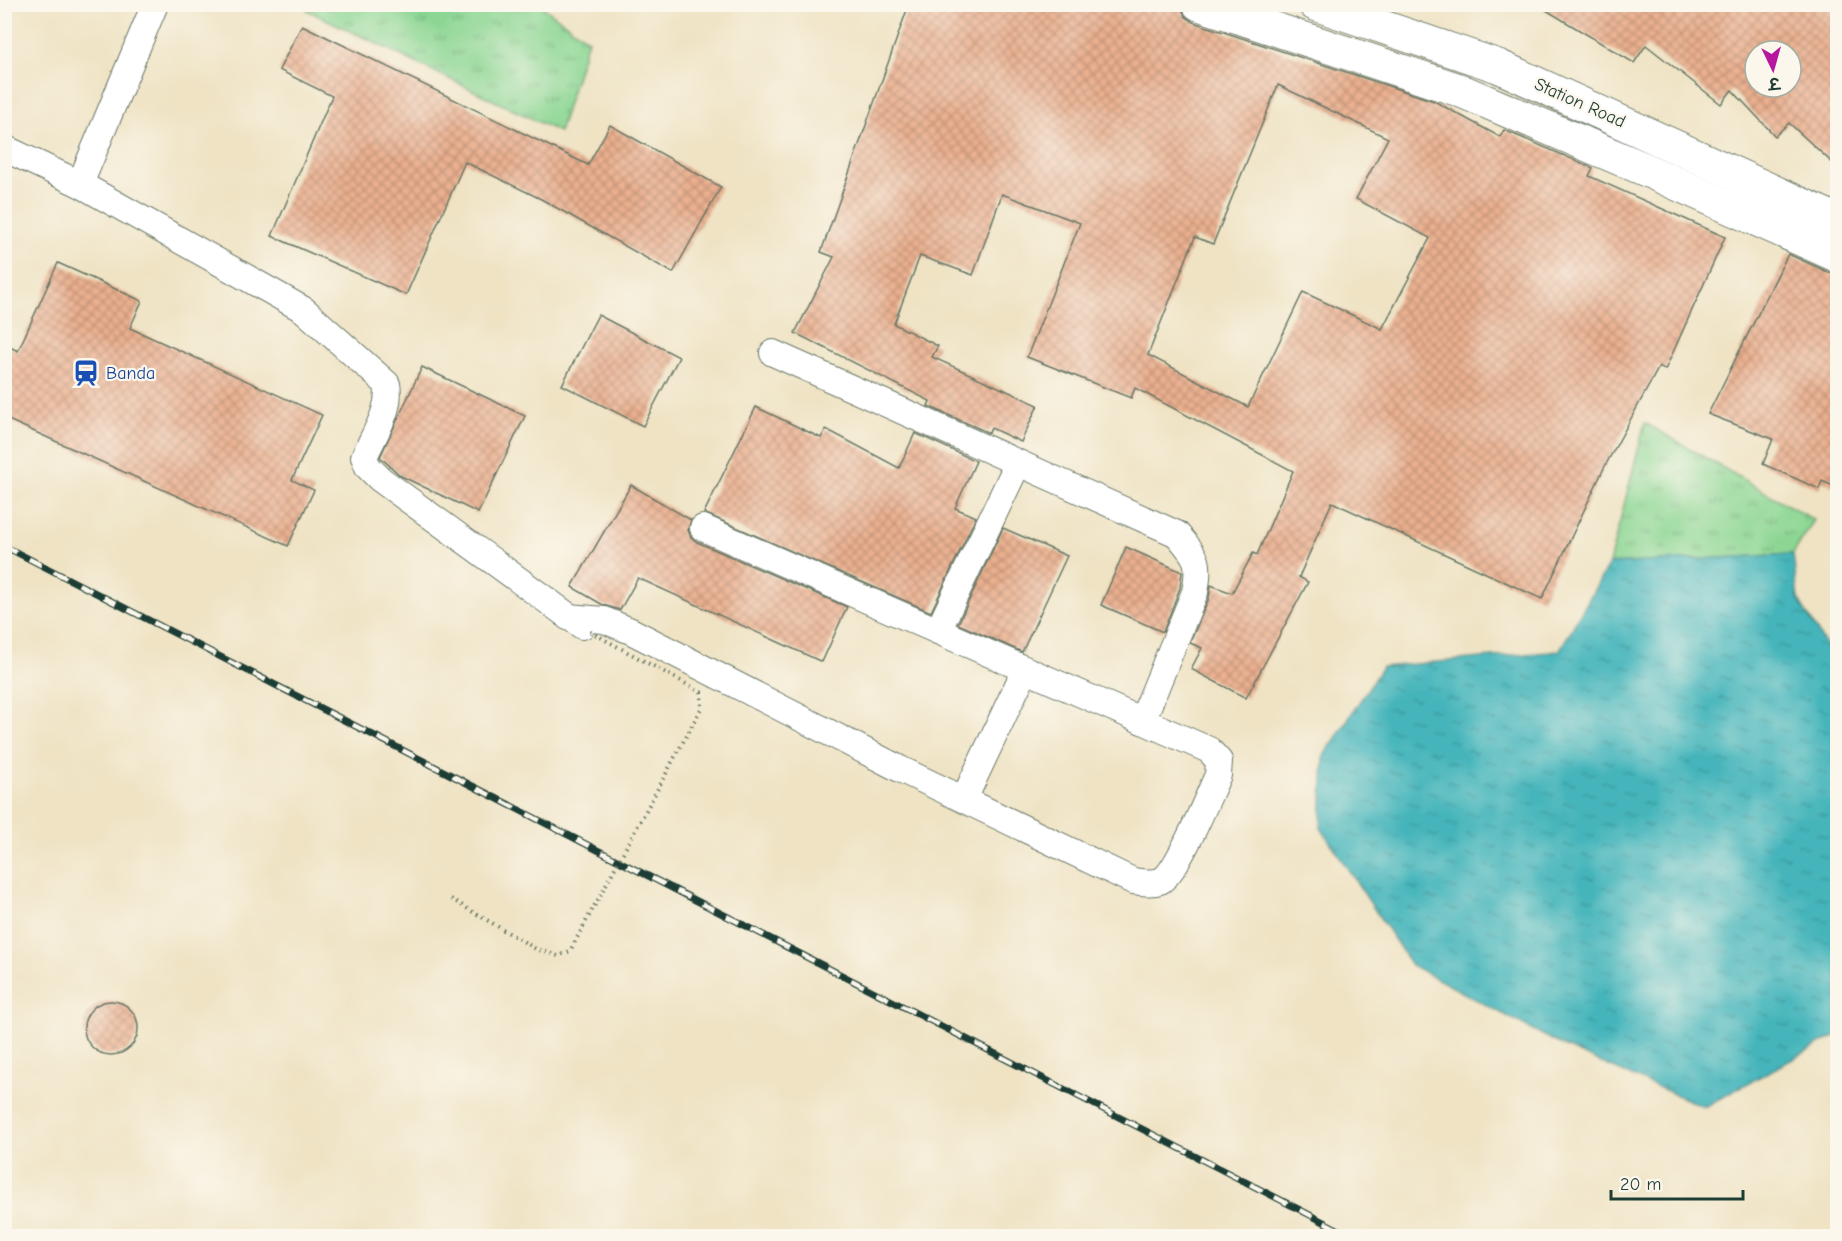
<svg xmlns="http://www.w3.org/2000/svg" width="1842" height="1241" viewBox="0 0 1842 1241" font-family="'Comic Neue','Playpen Sans Deva',sans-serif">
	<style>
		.grass { fill: url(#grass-tufts); stroke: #558a64; stroke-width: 1.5 }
		.water { fill: url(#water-ripples); stroke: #327978; stroke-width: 1.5 }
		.building { fill: url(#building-cross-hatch); fill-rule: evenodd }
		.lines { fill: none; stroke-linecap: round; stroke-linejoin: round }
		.service-casing { stroke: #687766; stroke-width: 28 }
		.minor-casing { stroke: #687766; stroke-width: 35 }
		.secondary-casing { stroke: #687766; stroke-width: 35 }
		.service { stroke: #fff; stroke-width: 26 }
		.minor { stroke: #fff; stroke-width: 33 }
		.secondary { stroke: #fff; stroke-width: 33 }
		.rail-casing { stroke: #1f3d34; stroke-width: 7 }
		.rail { stroke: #fbf7ec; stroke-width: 4.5; stroke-dasharray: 14; stroke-linecap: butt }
		.path-bridge { stroke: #687766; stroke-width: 4; stroke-dasharray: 1.5 4.5; stroke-linecap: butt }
		.labels { text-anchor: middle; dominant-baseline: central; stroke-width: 4.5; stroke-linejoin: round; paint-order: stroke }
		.street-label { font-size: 18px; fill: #1f3d34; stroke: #fbf7ec }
		.transit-label { font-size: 18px; fill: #164399; stroke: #fbf7ec; text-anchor: start }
	</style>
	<defs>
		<pattern id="grass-tufts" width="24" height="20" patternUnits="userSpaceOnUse" patternTransform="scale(1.5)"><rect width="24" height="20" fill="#8bd693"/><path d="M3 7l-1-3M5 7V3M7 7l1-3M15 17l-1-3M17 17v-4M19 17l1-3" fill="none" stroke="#71af79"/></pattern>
		<pattern id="water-ripples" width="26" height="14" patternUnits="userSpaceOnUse" patternTransform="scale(1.5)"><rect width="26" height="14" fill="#45b5bb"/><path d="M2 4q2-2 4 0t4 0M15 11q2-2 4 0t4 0" fill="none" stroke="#399499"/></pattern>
		<pattern id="building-cross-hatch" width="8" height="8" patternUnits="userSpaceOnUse" patternTransform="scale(1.5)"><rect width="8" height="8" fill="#ebb08f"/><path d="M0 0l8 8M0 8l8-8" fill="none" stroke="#be9076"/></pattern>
	</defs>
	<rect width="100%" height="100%" fill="#fbf7ec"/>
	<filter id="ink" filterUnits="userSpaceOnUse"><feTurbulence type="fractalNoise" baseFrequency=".0167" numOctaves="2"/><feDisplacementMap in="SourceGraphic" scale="12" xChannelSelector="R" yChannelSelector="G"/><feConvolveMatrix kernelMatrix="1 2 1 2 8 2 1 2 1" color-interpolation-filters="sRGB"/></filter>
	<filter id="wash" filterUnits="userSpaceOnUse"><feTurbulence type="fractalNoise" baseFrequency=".008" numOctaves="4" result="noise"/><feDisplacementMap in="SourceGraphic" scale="24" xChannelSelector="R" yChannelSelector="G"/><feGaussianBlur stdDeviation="1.35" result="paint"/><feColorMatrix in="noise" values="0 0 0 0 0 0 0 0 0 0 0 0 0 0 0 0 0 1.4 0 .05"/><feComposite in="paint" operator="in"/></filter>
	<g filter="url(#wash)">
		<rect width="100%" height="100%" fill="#efe3c4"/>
		<g class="grass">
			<path d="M 312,4 L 540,5 L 588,40 L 559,132 L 307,10 Z"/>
			<path d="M 1645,423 L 1814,520 L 1793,554 L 1609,564 Z"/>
		</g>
		<path class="water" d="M 1793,554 L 1798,599 L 1837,664 L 1837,1035 L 1704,1107 L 1567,1048 L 1411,965 L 1321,828 L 1324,756 L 1382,667 L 1559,651 L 1609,564 Z"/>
		<g id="blocks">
			<g class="building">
				<path d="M 909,4 L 1174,4 L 1181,7 L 1185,16 L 1193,22 L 1434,101 L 1500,137 L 1504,130 L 1593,168 L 1589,176 L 1725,237 L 1665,370 L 1659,367 L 1604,468 L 1542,599 L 1332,502 L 1299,577 L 1308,582 L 1246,698 L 1191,669 L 1202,648 L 1190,643 L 1209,598 L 1211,585 L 1232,593 L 1253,553 L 1257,555 L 1293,471 L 1135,388 L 1131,398 L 1027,357 L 1080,223 L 1002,194 L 973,275 L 920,256 L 894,324 L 938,346 L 932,357 L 1038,405 L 1021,442 L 991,428 L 989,433 L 928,406 L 930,401 L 795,333 L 834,257 L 821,252 ZM 1278,85 L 1388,138 L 1356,199 L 1430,238 L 1382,329 L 1303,292 L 1248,407 L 1148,355 L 1195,237 L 1213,244 Z"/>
				<path d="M 1536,4 L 1838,4 L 1838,168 L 1789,123 L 1775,136 L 1732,90 L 1721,104 L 1646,45 L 1634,63 ZM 1755,51 L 1791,51 L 1791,87 L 1755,87 Z"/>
				<path d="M 302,25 L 588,165 L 610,125 L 721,187 L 673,273 L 541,199 L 465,162 L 406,295 L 272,236 L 332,96 L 279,70 Z"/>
				<path d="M 1788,254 L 1830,273 L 1838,274 L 1838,488 L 1822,481 L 1819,489 L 1763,464 L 1773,439 L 1708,414 Z"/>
				<path d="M 58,263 L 142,301 L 130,328 L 322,415 L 292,480 L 314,490 L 288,546 L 4,418 L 4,344 L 18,351 Z"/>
				<path d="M 598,315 L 679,357 L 643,426 L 562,385 Z"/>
				<path d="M 422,367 L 525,416 L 478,513 L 401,476 L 380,457 Z"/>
				<path d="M 756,407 L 821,438 L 826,429 L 899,468 L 915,433 L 976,461 L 955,508 L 976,517 L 931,612 L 704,513 Z"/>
				<path d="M 631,485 L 691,520 L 688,530 L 691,537 L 697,542 L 847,607 L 822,662 L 638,578 L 620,610 L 603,605 L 572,587 Z"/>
				<path d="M 1003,528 L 1067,556 L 1022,652 L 958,624 Z"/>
				<path d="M 1126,547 L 1182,572 L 1180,588 L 1163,632 L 1101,605 Z"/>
				<circle cx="111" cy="1028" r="27"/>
			</g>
		</g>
	</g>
	<g filter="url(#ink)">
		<use href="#blocks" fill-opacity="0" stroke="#687766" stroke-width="1.5"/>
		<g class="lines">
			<g class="service-casing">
				<g id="service">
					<path d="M 4,148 L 80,184 L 304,310 L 387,384 C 392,409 374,434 364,457 L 368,467 L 380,479 L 582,626"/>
					<path d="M 80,184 L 155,4"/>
					<path d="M 773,353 L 1177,534 C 1197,558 1201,560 1195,592 L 1142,721"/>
					<path d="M 568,617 L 604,620 L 631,631 L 900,769 L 1133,881 C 1142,882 1151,884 1160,881 C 1177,874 1209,794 1218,775 L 1219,761 L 1209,750 L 703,528"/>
					<path d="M 938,631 L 1018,463"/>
					<path d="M 964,799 L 1025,670"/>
				</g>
			</g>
			<g class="minor-casing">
				<path id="minor" d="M 1199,4 L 1459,90 L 1644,169 L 1838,256"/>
			</g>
			<g class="secondary-casing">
				<path id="secondary" d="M 1315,4 L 1498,66 L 1838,221"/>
			</g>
			<use href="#service" class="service"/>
			<use href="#minor" class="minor"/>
			<use href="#secondary" class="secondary"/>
			<g class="rail-casing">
				<path id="rail" d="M 4,546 L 1351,1236"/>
			</g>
			<use href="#rail" class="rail"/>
			<path class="path-bridge" d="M 451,899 L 536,949 L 558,956 L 570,951 L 702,707 L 701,692 L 587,630"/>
		</g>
	</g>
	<defs>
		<g id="station-bare" transform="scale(2.07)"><path d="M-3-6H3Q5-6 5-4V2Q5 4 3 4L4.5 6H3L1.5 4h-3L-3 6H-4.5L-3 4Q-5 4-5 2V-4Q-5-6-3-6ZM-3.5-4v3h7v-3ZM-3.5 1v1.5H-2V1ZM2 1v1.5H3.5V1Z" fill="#1a4fb4" stroke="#fbf7ec" stroke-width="2.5" paint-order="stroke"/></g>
	</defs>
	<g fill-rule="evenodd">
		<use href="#station-bare" x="86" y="373"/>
	</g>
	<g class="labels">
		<g class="street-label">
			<text transform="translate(1580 103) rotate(24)">Station Road</text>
		</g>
		<g class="transit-label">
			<text x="106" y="373">Banda</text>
		</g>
	</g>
	<rect width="1842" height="1241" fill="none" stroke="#fbf7ec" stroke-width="24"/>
	<g transform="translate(1773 69) rotate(175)"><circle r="28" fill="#fbf7ec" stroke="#a3ada2" stroke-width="1.5"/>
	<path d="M0-4.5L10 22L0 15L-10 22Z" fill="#b5179e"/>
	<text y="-9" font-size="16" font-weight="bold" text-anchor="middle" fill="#1f3d34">उ</text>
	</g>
	<path d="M1611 1190v9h132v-9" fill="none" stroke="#1f3d34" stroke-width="3"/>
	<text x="1620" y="1190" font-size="18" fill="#1f3d34" stroke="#fbf7ec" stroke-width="4.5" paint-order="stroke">20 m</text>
</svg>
